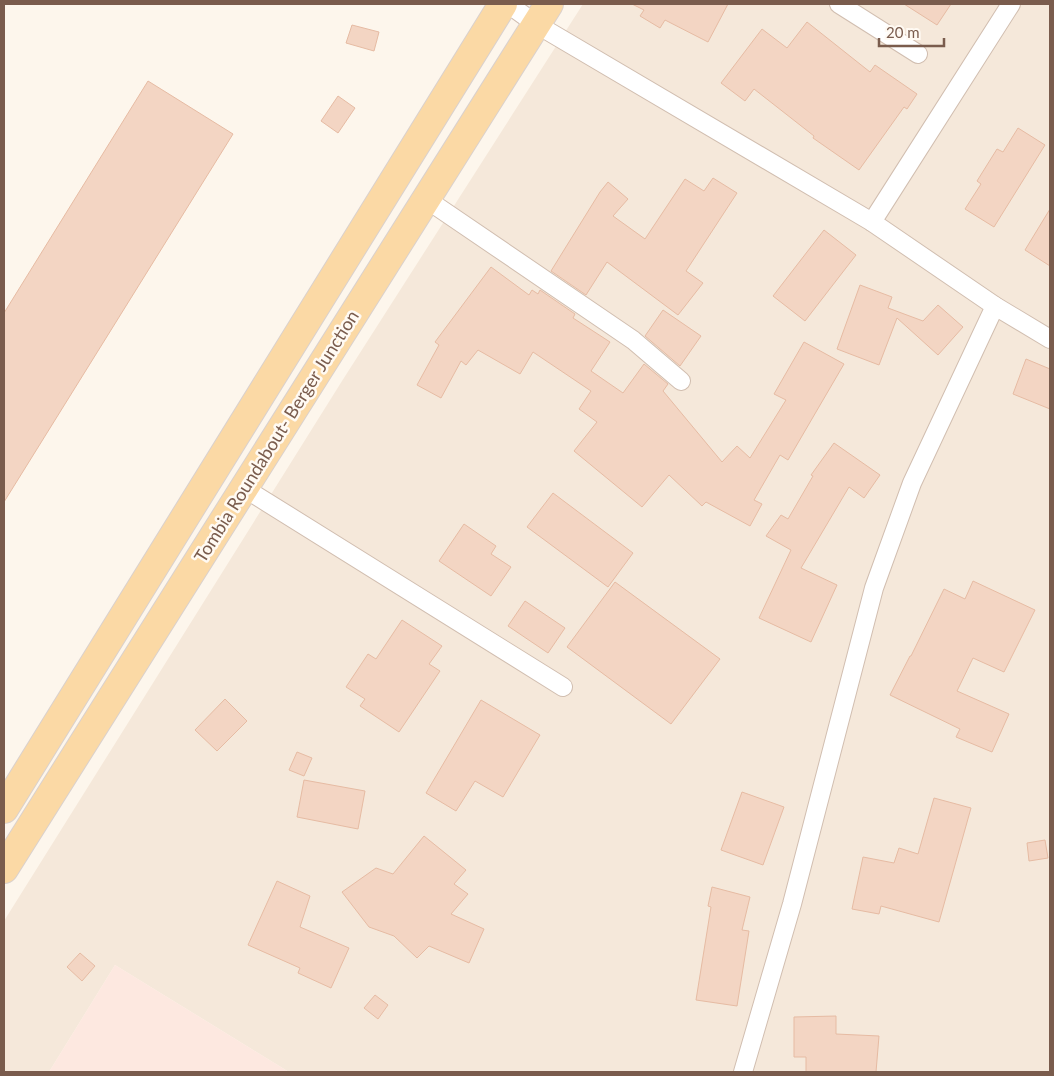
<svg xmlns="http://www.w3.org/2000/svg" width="1054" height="1076" viewBox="0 0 1054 1076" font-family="Lato,sans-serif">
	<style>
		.residential { fill: #f5e8da }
		.commercial { fill: #fde8e0 }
		.building { fill: #f3d5c3; stroke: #e6bba3 }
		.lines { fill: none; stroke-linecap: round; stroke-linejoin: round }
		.street-casing { stroke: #d1beb0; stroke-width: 20 }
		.primary-casing { stroke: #dad1cd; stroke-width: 30 }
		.street { stroke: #fff; stroke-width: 18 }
		.primary { stroke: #fbd9a5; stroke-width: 28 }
		.labels { text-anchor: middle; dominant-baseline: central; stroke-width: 5; stroke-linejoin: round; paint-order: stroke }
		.street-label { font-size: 18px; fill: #7a5c4d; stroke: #fffaf3 }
	</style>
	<rect width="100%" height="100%" fill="#fdf6ec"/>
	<path class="residential" d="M 583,4 L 1050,4 L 1050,1072 L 289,1072 L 115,965 L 49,1072 L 4,1072 L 4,921 L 342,381 Z"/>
	<path class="commercial" d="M 115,965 L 289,1072 L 49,1072 Z"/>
	<g class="building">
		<path d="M 632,4 L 728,4 L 708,42 L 665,20 L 660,28 L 640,16 L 644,10 Z"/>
		<path d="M 904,4 L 951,4 L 937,25 Z"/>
		<path d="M 807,22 L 870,72 L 875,65 L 917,94 L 907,109 L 904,107 L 859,170 L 813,138 L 814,136 L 754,89 L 745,101 L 721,83 L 762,29 L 787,48 Z"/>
		<path d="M 352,25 L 379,32 L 374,51 L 346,43 Z"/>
		<path d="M 148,81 L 233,134 L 4,502 L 4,313 Z"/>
		<path d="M 338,96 L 355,108 L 338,133 L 321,121 Z"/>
		<path d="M 1018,128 L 1045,145 L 994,227 L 965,209 L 981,184 L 977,181 L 997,149 L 1003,152 Z"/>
		<path d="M 713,178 L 737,193 L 686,271 L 703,283 L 678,315 L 607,262 L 586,295 L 551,271 L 600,192 L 608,182 L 628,199 L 613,216 L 645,239 L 685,179 L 704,191 Z"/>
		<path d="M 1050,209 L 1050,266 L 1025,250 Z"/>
		<path d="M 824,230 L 856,255 L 805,321 L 773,296 Z"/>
		<path d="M 491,267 L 529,295 L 532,290 L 538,294 L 540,290 L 575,314 L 573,318 L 610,342 L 591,371 L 623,393 L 644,364 L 668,384 L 663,391 L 722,462 L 737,446 L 750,458 L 786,400 L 774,394 L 804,342 L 844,364 L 788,460 L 780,455 L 754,500 L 762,504 L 750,526 L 706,502 L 702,506 L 669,475 L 642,507 L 574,451 L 597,422 L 579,409 L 591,391 L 533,352 L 520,374 L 478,350 L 466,365 L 461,361 L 441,398 L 417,385 L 439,345 L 435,342 Z"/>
		<path d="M 860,285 L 892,297 L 888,308 L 923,321 L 938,305 L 963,327 L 938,355 L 897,318 L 879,365 L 837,349 Z"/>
		<path d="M 663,310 L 701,336 L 680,366 L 645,336 Z"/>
		<path d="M 1026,359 L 1050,369 L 1050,409 L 1013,394 Z"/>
		<path d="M 834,443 L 880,475 L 864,498 L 849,487 L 801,568 L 837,585 L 811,642 L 759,618 L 791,550 L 766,536 L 781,515 L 788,519 L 813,476 L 811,475 Z"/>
		<path d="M 553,493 L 633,553 L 608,587 L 527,527 Z"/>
		<path d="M 464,524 L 496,546 L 491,554 L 511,567 L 491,596 L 439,561 Z"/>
		<path d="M 973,581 L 1035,610 L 1004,672 L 973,658 L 957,691 L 1009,714 L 992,752 L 956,737 L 960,729 L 890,695 L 910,656 L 911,656 L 944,589 L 965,599 Z"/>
		<path d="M 615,582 L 720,659 L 671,724 L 567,647 Z"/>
		<path d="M 525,601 L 565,628 L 548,653 L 508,626 Z"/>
		<path d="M 402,620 L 442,646 L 429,664 L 440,671 L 399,732 L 360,706 L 365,699 L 346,687 L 368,654 L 376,659 Z"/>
		<path d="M 225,699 L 247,721 L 217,751 L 195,730 Z"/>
		<path d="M 481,700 L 540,735 L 503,797 L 475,781 L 456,811 L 426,793 Z"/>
		<path d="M 297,752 L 312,758 L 304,776 L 289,770 Z"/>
		<path d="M 304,780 L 365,791 L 358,829 L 297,817 Z"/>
		<path d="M 742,792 L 784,807 L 763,865 L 721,850 Z"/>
		<path d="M 934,798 L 971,808 L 939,922 L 881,906 L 879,914 L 852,909 L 863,857 L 894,863 L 899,848 L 918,854 Z"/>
		<path d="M 424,836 L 466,870 L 454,884 L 468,894 L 451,914 L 484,929 L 469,963 L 429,946 L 417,958 L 394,936 L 369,927 L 342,892 L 376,868 L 393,874 Z"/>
		<path d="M 1045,840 L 1048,858 L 1029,861 L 1027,843 Z"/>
		<path d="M 277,881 L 310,896 L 300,927 L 349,948 L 331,988 L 298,973 L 300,968 L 248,945 Z"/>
		<path d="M 712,887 L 750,897 L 742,930 L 749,931 L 737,1006 L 696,1000 L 711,907 L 708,906 Z"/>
		<path d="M 80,953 L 95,966 L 82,981 L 67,967 Z"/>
		<path d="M 375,995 L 388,1005 L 378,1019 L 364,1008 Z"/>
		<path d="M 836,1016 L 836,1034 L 879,1036 L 876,1072 L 806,1072 L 806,1057 L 794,1057 L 794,1017 Z"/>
	</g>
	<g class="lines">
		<g class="street-casing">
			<g id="street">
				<path d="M 508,4 L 536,24 L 872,222 L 995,306 L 1050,339"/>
				<path d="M 839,4 L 918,54"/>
				<path d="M 426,199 L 633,340 L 681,381"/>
				<path d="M 872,222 L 1011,4"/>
				<path d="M 244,488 L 563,687"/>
				<path d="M 743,1072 L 792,904 L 874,588 L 912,483 L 995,306"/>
			</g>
		</g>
		<g class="primary-casing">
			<g id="primary">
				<path d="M 4,809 L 503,4"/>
				<path d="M 4,869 L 549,4"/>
			</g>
		</g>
		<use href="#street" class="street"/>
		<use href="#primary" class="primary"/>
	</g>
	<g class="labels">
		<g class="street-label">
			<text transform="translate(276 436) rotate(-58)">Tombia Roundabout- Berger Junction</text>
		</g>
	</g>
	<rect width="1054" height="1076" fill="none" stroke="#7a5c4d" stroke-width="10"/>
	<path d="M879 38v8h65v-8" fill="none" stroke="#7a5c4d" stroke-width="2.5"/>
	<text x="886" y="38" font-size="15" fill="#7a5c4d" stroke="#fffaf3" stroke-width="4" paint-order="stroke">20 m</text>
</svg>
